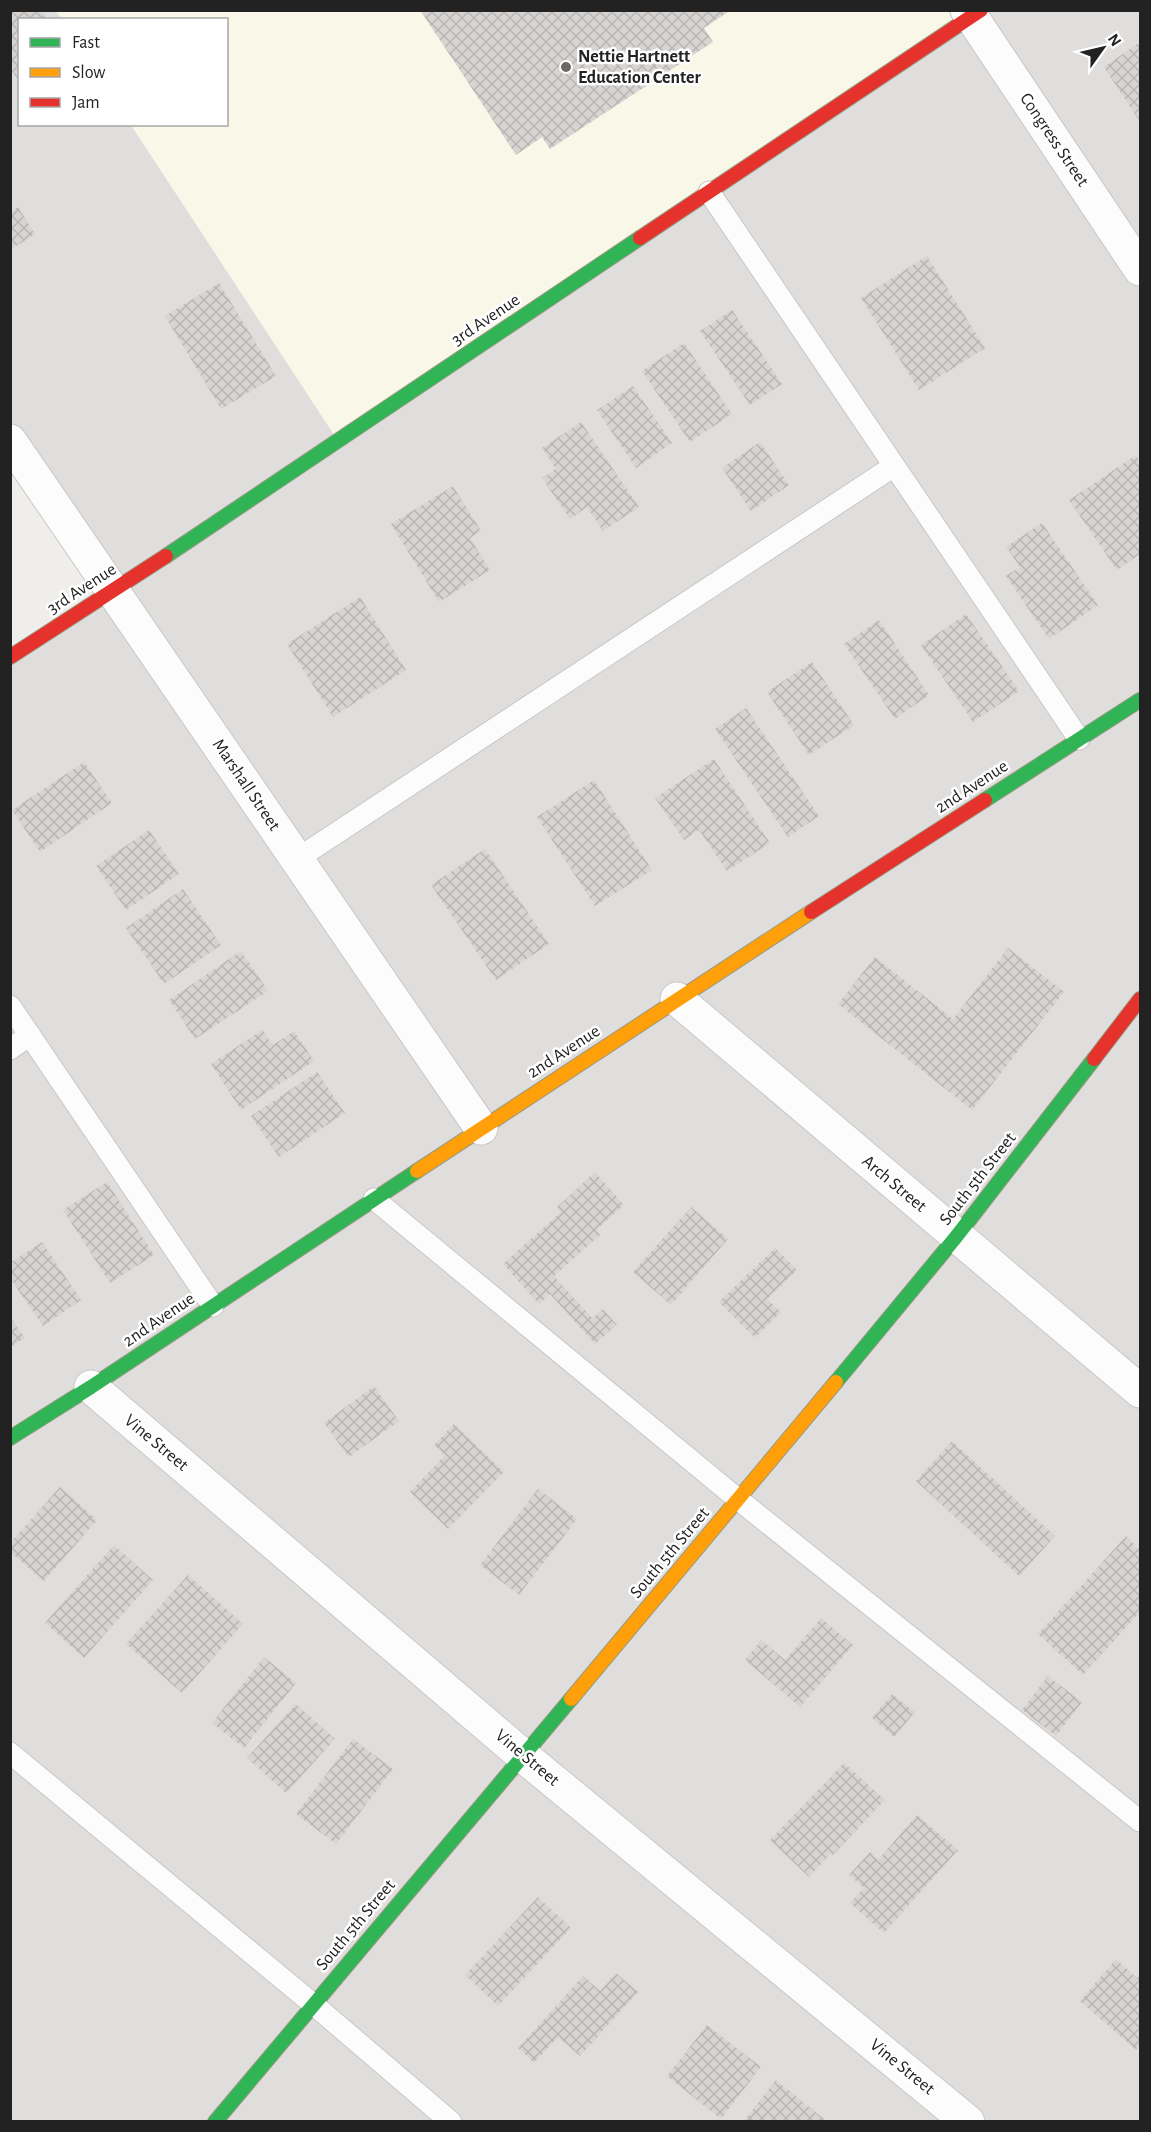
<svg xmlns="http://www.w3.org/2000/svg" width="1151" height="2132" viewBox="0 0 1151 2132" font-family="'Alegreya Sans',sans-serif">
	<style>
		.residential { fill: #dfdedc }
		.education { fill: #f8f7e8 }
		.building { fill: url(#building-cross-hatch) }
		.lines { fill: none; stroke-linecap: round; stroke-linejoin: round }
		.lane-casing { stroke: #c9c8c7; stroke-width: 23 }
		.street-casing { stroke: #c9c8c7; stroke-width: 35 }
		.fast-casing { stroke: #999a82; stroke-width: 16 }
		.slow-casing { stroke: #999a82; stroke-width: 16 }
		.jam-casing { stroke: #999a82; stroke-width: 16 }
		.lane { stroke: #fdfcfc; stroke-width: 21 }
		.street { stroke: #fdfcfc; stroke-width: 33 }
		.fast { stroke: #30b455; stroke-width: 14 }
		.slow { stroke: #ff9f0a; stroke-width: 14 }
		.jam { stroke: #e5322d; stroke-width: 14 }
		.poi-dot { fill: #6a6968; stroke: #fff; stroke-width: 2 }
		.labels { text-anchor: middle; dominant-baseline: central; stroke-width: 5; stroke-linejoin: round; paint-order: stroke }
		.poi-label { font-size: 18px; font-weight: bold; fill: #222; stroke: #fff; text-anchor: start }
		.street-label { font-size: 18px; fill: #222; stroke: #fff }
	</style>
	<defs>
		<pattern id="building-cross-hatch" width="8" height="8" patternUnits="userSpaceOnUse" patternTransform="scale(1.5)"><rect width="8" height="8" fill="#d7d4d2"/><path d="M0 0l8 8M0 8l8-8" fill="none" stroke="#b8b6b4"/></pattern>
	</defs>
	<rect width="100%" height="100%" fill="#f0eeeb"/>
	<path class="residential" d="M 11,11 L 56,11 L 62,19 L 20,20 L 20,124 L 131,125 L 339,441 L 967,11 L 1140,11 L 1140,2121 L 11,2122 L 11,657 L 114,591 L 11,441 Z"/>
	<path class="education" d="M 967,10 L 338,441 L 131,125 L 226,124 L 226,20 L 62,19 L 56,11 Z"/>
	<g class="building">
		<path d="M 10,10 L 41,10 L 47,20 L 20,20 L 20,82 L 10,69 Z"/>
		<path d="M 420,10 L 731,10 L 704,28 L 713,42 L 550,149 L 542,137 L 516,155 Z"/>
		<path d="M 1140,42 L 1140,122 L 1104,67 Z"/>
		<path d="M 18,207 L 35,234 L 10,250 L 10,212 Z"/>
		<path d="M 927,256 L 985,348 L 919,390 L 861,298 Z"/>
		<path d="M 219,283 L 276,376 L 221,409 L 165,316 Z"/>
		<path d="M 732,310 L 782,384 L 750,405 L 700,331 Z"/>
		<path d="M 684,343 L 732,414 L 690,442 L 642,371 Z"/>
		<path d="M 633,386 L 672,443 L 636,468 L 597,410 Z"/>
		<path d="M 581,422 L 639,507 L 603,531 L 587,507 L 570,519 L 542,478 L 556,469 L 542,448 Z"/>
		<path d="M 760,442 L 789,485 L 751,511 L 722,468 Z"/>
		<path d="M 1136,455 L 1140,462 L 1140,554 L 1117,570 L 1069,500 Z"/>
		<path d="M 453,486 L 481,531 L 470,538 L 490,570 L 439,602 L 391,524 Z"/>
		<path d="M 1042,523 L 1098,605 L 1049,639 L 1006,576 L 1020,567 L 1006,547 Z"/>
		<path d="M 360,597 L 406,670 L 333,717 L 287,644 Z"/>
		<path d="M 966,614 L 1019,691 L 973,722 L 921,645 Z"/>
		<path d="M 879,620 L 929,695 L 895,719 L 844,644 Z"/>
		<path d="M 812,662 L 854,725 L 809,755 L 767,692 Z"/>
		<path d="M 746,708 L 819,816 L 788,837 L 715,729 Z"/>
		<path d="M 714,759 L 770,843 L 727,871 L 699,830 L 684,840 L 655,798 Z"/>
		<path d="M 84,762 L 112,803 L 40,852 L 12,810 Z"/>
		<path d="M 594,780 L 652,870 L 595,906 L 537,817 Z"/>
		<path d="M 149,830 L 179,874 L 126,910 L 96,866 Z"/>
		<path d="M 485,849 L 549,944 L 496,980 L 431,885 Z"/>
		<path d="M 183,889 L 221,945 L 164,984 L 126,928 Z"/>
		<path d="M 1008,948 L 1064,992 L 972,1110 L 838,1004 L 875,957 L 953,1019 Z"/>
		<path d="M 241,951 L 268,991 L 195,1039 L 169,1000 Z"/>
		<path d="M 262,1030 L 273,1045 L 294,1031 L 314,1061 L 241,1110 L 211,1064 Z"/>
		<path d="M 317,1072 L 345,1113 L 279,1157 L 251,1116 Z"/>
		<path d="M 595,1172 L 624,1205 L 596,1230 L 600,1235 L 554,1276 L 592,1318 L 603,1309 L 617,1325 L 595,1344 L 550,1294 L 539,1304 L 503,1264 L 561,1212 L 557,1207 Z"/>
		<path d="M 107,1182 L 154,1255 L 110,1283 L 63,1210 Z"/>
		<path d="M 691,1207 L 728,1239 L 671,1305 L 633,1272 Z"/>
		<path d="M 42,1242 L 81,1300 L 43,1326 L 10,1278 L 10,1263 Z"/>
		<path d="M 775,1248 L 797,1270 L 767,1299 L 781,1312 L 755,1338 L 719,1302 Z"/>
		<path d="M 10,1317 L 25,1338 L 10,1347 Z"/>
		<path d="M 374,1386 L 399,1421 L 349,1457 L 324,1423 Z"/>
		<path d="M 454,1424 L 504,1472 L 448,1529 L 410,1492 L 445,1455 L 434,1445 Z"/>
		<path d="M 952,1441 L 1055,1536 L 1019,1576 L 916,1481 Z"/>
		<path d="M 60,1487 L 97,1520 L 44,1581 L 10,1552 L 10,1543 Z"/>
		<path d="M 538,1489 L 577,1519 L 519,1595 L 480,1565 Z"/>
		<path d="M 1126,1536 L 1140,1550 L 1140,1612 L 1083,1675 L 1038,1634 Z"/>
		<path d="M 114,1545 L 153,1580 L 84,1658 L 45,1623 Z"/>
		<path d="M 188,1575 L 243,1624 L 182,1693 L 126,1644 Z"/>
		<path d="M 821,1618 L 853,1645 L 800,1707 L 745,1660 L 761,1640 L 785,1660 Z"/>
		<path d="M 264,1657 L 296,1683 L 244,1748 L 212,1723 Z"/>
		<path d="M 1048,1676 L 1082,1702 L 1056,1736 L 1022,1710 Z"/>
		<path d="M 892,1694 L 915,1712 L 894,1737 L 872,1718 Z"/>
		<path d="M 296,1704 L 335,1739 L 286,1793 L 247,1758 Z"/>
		<path d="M 353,1739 L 393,1769 L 336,1844 L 296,1814 Z"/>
		<path d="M 844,1763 L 885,1800 L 833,1855 L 831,1854 L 809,1877 L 770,1840 Z"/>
		<path d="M 917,1815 L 958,1850 L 884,1933 L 850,1903 L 864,1888 L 849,1875 L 870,1852 L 878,1860 Z"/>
		<path d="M 538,1897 L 571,1928 L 498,2006 L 465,1975 Z"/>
		<path d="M 1116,1959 L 1137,1978 L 1140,1974 L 1140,2044 L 1136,2050 L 1080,2001 Z"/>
		<path d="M 616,1973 L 638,1992 L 580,2056 L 558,2037 L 534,2063 L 518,2048 L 583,1976 L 600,1991 Z"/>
		<path d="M 707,2025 L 761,2067 L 721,2119 L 667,2076 Z"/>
		<path d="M 776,2080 L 824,2119 L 822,2122 L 743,2122 Z"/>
	</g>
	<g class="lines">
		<g class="lane-casing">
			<g id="lane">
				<path d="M 709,192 L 1079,739"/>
				<path d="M 297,859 L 894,466"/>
				<path d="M 10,1006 L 213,1306"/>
				<path d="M 10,1049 L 30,1035"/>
				<path d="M 374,1199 L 739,1500 L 1140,1821"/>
				<path d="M 10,1753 L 313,2004 L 451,2122"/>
			</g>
		</g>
		<g class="street-casing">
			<g id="street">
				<path d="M 967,10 L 1140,269"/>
				<path d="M 10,441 L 481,1128"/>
				<path d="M 677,999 L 1140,1391"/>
				<path d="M 91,1387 L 522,1755 L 968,2122"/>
			</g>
		</g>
		<g class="fast-casing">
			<g id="fast">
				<path d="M 166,556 L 640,238"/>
				<path d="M 985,800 L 1140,700"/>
				<path d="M 836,1382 L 956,1237 L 1094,1059"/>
				<path d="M 10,1438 L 91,1387 L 417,1171"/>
				<path d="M 215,2122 L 571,1699"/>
			</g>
		</g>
		<g class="slow-casing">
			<g id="slow">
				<path d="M 417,1171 L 811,912"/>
				<path d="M 571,1699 L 836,1382"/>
			</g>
		</g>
		<g class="jam-casing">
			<g id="jam">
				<path d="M 640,238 L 981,10"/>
				<path d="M 10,657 L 166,556"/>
				<path d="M 811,912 L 985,800"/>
				<path d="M 1094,1059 L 1140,999"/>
			</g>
		</g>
		<use href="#lane" class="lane"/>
		<use href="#street" class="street"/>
		<use href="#fast" class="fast"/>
		<use href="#slow" class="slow"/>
		<use href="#jam" class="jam"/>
	</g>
	<circle class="poi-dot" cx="566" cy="67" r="6"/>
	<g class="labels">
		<g class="poi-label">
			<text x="578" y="57">Nettie Hartnett<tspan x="578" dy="21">Education Center</tspan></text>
		</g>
		<g class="street-label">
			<text transform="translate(1054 140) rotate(56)">Congress Street</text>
			<text transform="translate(486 320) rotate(-34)">3rd Avenue</text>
			<text transform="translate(82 589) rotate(-33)">3rd Avenue</text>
			<text transform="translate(246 785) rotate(56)">Marshall Street</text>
			<text transform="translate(972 787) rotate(-33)">2nd Avenue</text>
			<text transform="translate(564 1052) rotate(-33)">2nd Avenue</text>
			<text transform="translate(978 1179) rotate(-52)">South 5th Street</text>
			<text transform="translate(894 1184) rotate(40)">Arch Street</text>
			<text transform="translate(159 1320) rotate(-34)">2nd Avenue</text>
			<text transform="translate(156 1443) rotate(40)">Vine Street</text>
			<text transform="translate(670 1553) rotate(-50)">South 5th Street</text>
			<text transform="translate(527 1758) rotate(40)">Vine Street</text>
			<text transform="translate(356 1925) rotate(-50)">South 5th Street</text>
			<text transform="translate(902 2067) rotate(39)">Vine Street</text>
		</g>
	</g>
	<rect width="1151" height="2132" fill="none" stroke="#222222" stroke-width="24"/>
	<rect x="18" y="18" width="210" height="108" fill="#ffffff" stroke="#a7a7a7" stroke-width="1.5"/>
	<rect x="30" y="38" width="30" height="9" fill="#30b455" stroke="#a7a7a7" stroke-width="1.5"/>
	<text x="72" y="48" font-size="18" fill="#222222">Fast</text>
	<rect x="30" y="68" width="30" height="9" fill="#ff9f0a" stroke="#a7a7a7" stroke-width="1.5"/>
	<text x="72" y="78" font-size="18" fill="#222222">Slow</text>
	<rect x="30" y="98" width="30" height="9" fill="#e5322d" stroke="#a7a7a7" stroke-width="1.5"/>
	<text x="72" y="108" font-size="18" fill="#222222">Jam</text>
	<g transform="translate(1103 48) rotate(56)" stroke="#ffffff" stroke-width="4.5" paint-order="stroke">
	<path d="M0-4.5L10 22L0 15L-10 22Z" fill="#222222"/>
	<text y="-9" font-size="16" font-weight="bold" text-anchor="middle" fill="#222222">N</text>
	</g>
</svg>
